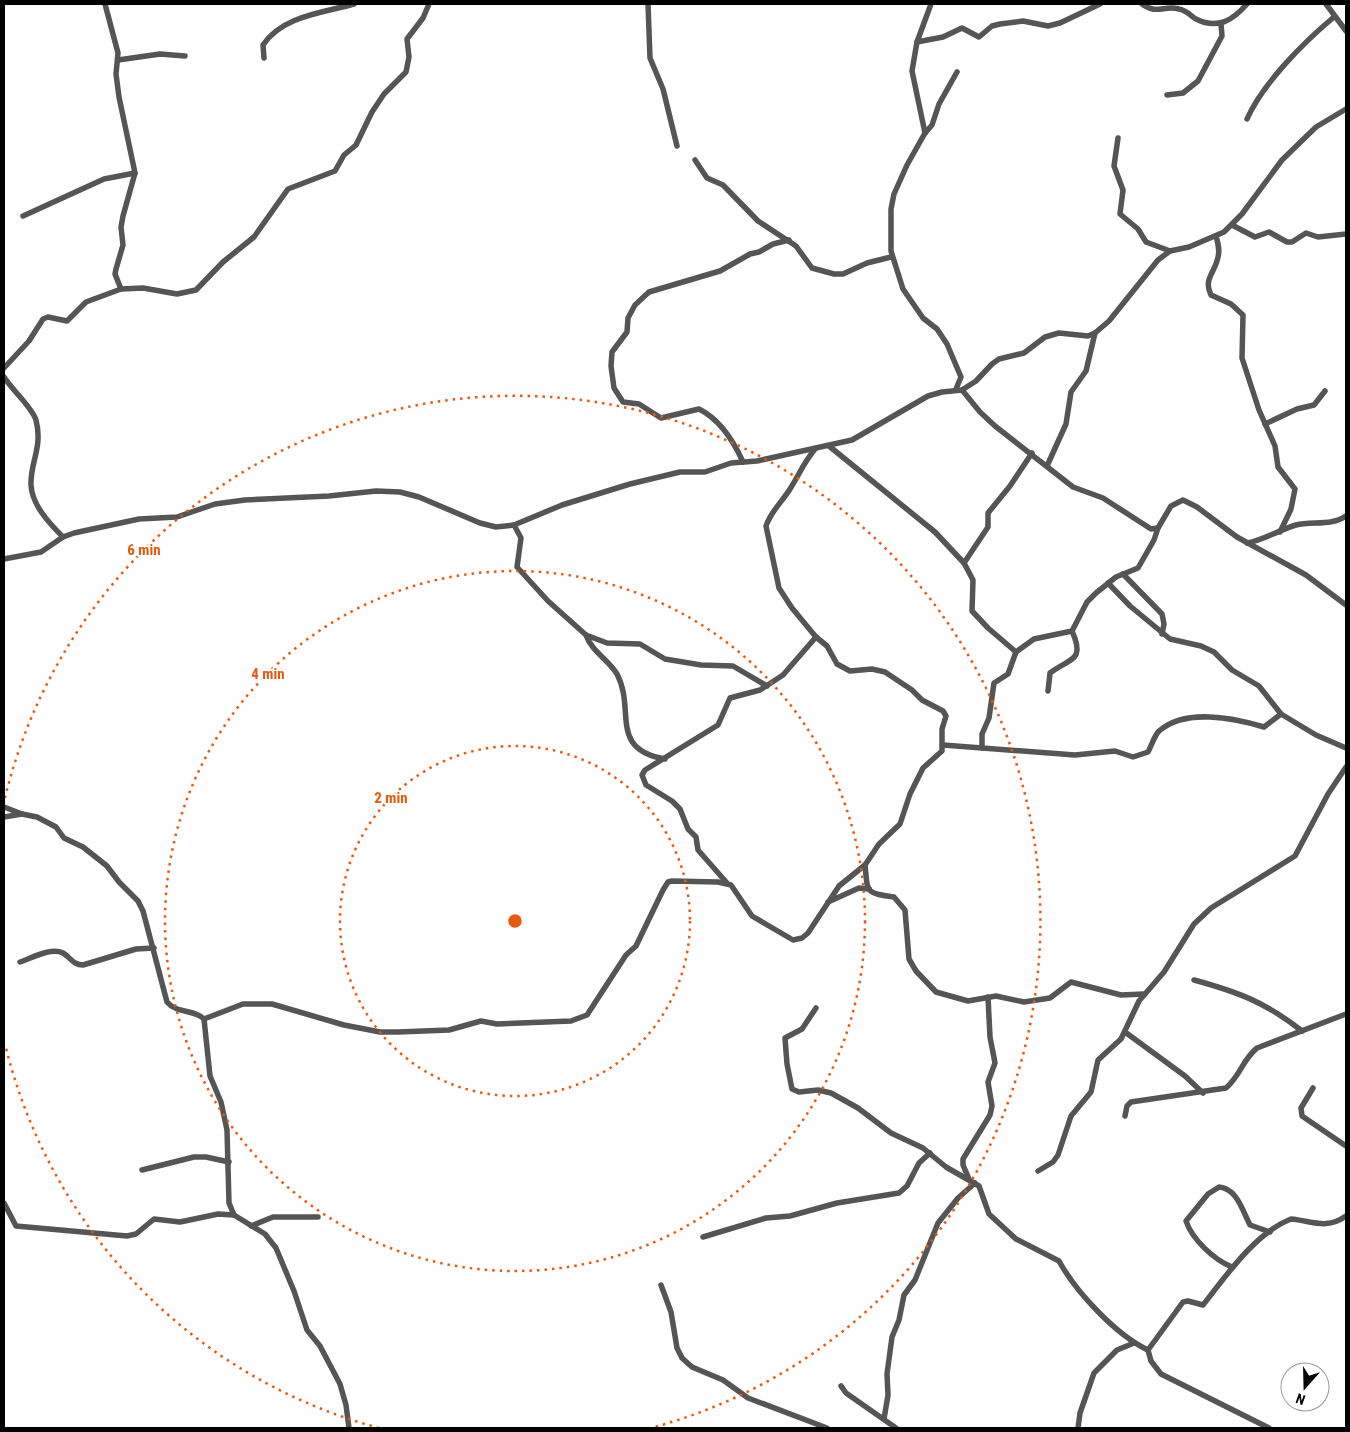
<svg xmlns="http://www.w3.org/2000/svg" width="1350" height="1432" viewBox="0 0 1350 1432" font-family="'Roboto Condensed',sans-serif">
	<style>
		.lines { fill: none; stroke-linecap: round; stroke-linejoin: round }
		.street { stroke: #555; stroke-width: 5.5 }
		.ring { fill: none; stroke: #e8590c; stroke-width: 2.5; stroke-dasharray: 2.5 5 }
		.centre { fill: #e8590c; stroke: #fff; stroke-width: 2.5 }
		.ring-label { font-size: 15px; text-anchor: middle; font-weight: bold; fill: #e8590c; stroke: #fff; stroke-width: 4; stroke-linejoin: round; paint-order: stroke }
	</style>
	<rect width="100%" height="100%" fill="#fff"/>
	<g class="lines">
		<g class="street">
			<path d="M 648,4 L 650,58 L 663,89 L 677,146"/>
			<path d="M 1142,4 C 1157,15 1164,5 1179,9 C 1186,10 1191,16 1196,19 C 1218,30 1233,20 1247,4"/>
			<path d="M 1326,4 L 1346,31"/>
			<path d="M 917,42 L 943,37 L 962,28 L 979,37 L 992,26 L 1000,24 L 1023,21 L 1048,26 L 1060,23 L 1100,4"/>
			<path d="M 264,58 L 263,45 C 282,16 322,13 354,4"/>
			<path d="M 118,60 L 160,54 L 185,56"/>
			<path d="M 1167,95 L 1183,93 L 1198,81 L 1222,36 L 1221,24"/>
			<path d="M 1247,119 C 1263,83 1304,42 1334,17"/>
			<path d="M 925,133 L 912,71 L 917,42 L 931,4"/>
			<path d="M 1118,138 L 1114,166 L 1123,190 L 1120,214 L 1138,229 L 1146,242 L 1170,251"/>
			<path d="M 695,160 L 707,178 L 723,185 L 758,221 L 796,246 L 812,268 L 834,274 L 843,274 L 867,263 L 891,257"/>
			<path d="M 23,216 L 104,179 L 135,173"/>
			<path d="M 1232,225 L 1255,237 L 1269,232 L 1287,242 L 1292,242 L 1306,233 L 1318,237 L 1346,234"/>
			<path d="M 1216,236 C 1218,243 1220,250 1218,257 C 1215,273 1203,279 1211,295 L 1231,304 L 1243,315 L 1242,358 L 1259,410 L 1275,446 L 1278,467 L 1295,489 L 1291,509 L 1280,532"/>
			<path d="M 121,289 L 143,288 L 177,294 L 196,290 L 223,262 L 254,237 L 288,189 L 335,171 L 344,155 L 356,145 L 372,112 L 384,94 L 406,72 L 409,57 L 407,39 L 423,18 L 429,4"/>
			<path d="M 4,368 L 29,341 L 43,319 L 48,317 L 67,321 L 86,302 L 121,289 L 115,274 L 116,269 L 123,245 L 121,227 L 123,216 L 135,173 L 119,97 L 116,74 L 118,53 L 105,4"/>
			<path d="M 4,377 C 12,390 32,407 36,420 C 43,448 30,462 31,485 C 32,505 49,523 63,537"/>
			<path d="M 956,389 L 961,377 L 947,344 L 937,329 L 923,318 L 903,289 L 891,251 L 891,209 L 894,194 L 907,165 L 925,133 L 932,125 L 939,104 L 957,72"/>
			<path d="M 962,390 L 976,381 L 992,364 L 999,359 L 1024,353 L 1045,337 L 1059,333 L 1088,336 L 1095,333 L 1109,321 L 1158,260 L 1170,251 L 1189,247 L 1224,232 L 1242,214 L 1282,160 L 1316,127 L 1346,109"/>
			<path d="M 1265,424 L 1297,409 L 1314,405 L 1325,391"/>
			<path d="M 829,446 L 935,532 L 964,563 L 973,580 L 972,611 L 988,628 L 1016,652"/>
			<path d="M 743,462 C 734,442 719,419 699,409 L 661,418 L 639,404 L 623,402 L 614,388 L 611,366 L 612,352 L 627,332 L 628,318 L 635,305 L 649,292 L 720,271 L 750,254 L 759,252 L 773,244 L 789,240"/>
			<path d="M 1047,466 L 1066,424 L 1071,392 L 1086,371 L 1095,333"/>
			<path d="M 514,525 L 521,538 L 517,567 L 548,601 L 586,635 L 607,643 L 640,644 L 665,659 L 701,665 L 733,666 L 767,686"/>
			<path d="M 1247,543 C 1264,540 1279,530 1296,525 C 1312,521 1332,526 1346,516"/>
			<path d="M 4,559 L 41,552 L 63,537 L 74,533 L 139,519 L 177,517 L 215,504 L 245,500 L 329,496 L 376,491 L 400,492 L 419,497 L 480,523 L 496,527 L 514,525 L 562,505 L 630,484 L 680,472 L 705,472 L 731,463 L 757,461 L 852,440 L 928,396 L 942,392 L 962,390 L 980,412 L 995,426 L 1073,487 L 1103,498 L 1151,529 L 1158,528 L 1171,506 L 1183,500 L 1197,507 L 1237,537 L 1306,575 L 1346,605"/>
			<path d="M 964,563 L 988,527 L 988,513 L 1010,486 L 1032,453"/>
			<path d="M 1123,574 L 1162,614 L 1164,624 L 1162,634"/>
			<path d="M 1108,583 L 1130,606 L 1170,639 L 1201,646 L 1214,652 L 1232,670 L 1259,686 L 1281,714 L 1316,735 L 1346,748"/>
			<path d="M 586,635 C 592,652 608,659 617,674 C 636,710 608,749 665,759"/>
			<path d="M 1048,691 L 1050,673 C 1069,658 1086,662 1072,631"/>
			<path d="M 943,745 L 1075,755 L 1115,751 L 1133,757 L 1148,752 C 1152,745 1154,736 1159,731 C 1185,708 1234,718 1264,727 L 1281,714"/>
			<path d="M 982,748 L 982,734 L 989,718 L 994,683 L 1008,674 L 1016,652 L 1034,639 L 1072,631 L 1087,602 L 1096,593 L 1116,577 L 1138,568 L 1154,540 L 1158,528"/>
			<path d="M 4,807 L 22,814 L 37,817 L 56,827 L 64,838 L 83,847 L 107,866 L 119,882 L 138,901 L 143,911 L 167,1002 C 177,1014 194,1009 204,1019 L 210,1076 L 221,1102 L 227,1130 L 229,1203 L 234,1215 L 265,1234 L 276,1248 L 294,1291 L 307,1330 L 320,1346 L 340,1384 L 346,1405 L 349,1428"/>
			<path d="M 4,817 L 22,814"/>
			<path d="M 865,865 C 868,892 864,893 894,897 L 905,910 L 909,959 L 916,971 L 936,992 L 968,1001 L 996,996 L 1024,1002 L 1050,998 L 1071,982 L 1121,995 L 1144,994"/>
			<path d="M 727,883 L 698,850 L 696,837 L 688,829 L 680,809 L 672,801 L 646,785 L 642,775 L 645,770 L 718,725 L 730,698 L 760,690 L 783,675 L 816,637"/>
			<path d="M 828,902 L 859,888 L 869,889"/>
			<path d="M 20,962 C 32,958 51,947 63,953 C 70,957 73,965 83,965 L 136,949 L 154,948"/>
			<path d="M 1194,980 C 1238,992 1265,1002 1302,1031"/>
			<path d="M 816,1008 L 802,1029 L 785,1038 L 787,1064 L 792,1089 L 799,1092 L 818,1090 L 831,1093 L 858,1108 L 891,1133 L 923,1148 L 946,1167 L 979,1186 L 989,1214 L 1016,1239 L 1059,1261 C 1076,1292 1116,1335 1148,1350"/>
			<path d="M 204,1019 L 243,1004 L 272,1004 L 344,1025 L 380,1032 L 398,1032 L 449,1030 L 481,1021 L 497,1024 L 571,1021 L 587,1015 L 626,955 L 636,946 L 663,890 L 668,882 L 672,881 L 718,882 L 731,885 L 752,916 L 793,940 L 802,938 L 808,933 L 839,886 L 865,865 L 879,844 L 900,824 L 910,794 L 923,768 L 942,751 L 942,729 L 946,716 L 943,711 L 922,700 L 912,690 L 885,672 L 872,669 L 850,671 L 837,664 L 827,646 L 816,637 L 792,608 L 779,588 L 766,526 C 771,511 782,502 790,489 C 799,475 804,462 815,449"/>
			<path d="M 1125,1032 L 1185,1076 L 1203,1093"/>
			<path d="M 1313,1088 L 1301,1108 L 1302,1116 L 1346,1146"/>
			<path d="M 1125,1116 L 1127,1106 L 1131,1102 L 1226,1088 C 1240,1076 1243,1059 1257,1048 L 1346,1014"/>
			<path d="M 142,1170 L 194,1157 L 206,1157 L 229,1162"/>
			<path d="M 1038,1171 L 1053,1162 L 1058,1155 L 1071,1116 L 1091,1092 L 1098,1060 L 1121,1039 L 1139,1001 L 1164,972 L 1194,924 L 1211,908 L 1295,856 L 1328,794 L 1346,767"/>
			<path d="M 969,1179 L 963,1165 L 963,1159 L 990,1115 L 992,1106 L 988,1082 L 995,1063 L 990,1037 L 988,997"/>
			<path d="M 4,1203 L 16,1226 L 127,1236 L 136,1234 L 154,1219 L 180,1222 L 218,1214 L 234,1215"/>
			<path d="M 251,1226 L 273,1217 L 318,1217"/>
			<path d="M 703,1237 L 766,1218 L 790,1216 L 837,1203 L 899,1193 L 907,1186 L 919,1163 L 930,1153"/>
			<path d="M 1232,1267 C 1214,1260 1192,1239 1186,1221 L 1208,1194 L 1219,1187 C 1237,1188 1243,1212 1250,1225 L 1270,1232"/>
			<path d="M 661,1285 L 671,1312 L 677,1348 L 682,1358 L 692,1367 L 723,1380 L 748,1398 L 827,1428"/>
			<path d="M 841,1386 L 846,1393 L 896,1428"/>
			<path d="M 884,1419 L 888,1395 L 887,1374 L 892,1337 L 899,1320 L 904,1295 L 915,1280 L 938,1223 L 958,1198 L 975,1183"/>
			<path d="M 1078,1428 L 1080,1413 L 1094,1373 L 1117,1350 L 1134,1343"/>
			<path d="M 1269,1428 L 1161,1374 L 1151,1361 L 1148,1350 L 1183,1302 L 1188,1301 L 1203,1305 C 1226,1276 1255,1233 1291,1219 C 1313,1221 1326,1230 1346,1216"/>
		</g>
	</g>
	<g class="ring">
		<circle cx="515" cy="921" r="175"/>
		<circle cx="515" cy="921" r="350"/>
		<path d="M379 1428A525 525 0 0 1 5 1044M5 798A525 525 0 1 1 651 1428"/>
	</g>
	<circle cx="515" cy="921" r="8" class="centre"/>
	<g class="ring-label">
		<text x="144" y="555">6 min</text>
		<text x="268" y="679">4 min</text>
		<text x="391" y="803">2 min</text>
	</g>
	<rect width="1350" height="1432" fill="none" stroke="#000000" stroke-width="10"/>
	<g transform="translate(1305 1387) rotate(200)"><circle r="24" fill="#ffffff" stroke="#999999"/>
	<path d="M0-4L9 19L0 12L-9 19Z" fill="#000000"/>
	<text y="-8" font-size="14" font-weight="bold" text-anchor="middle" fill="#000000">N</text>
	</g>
</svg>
